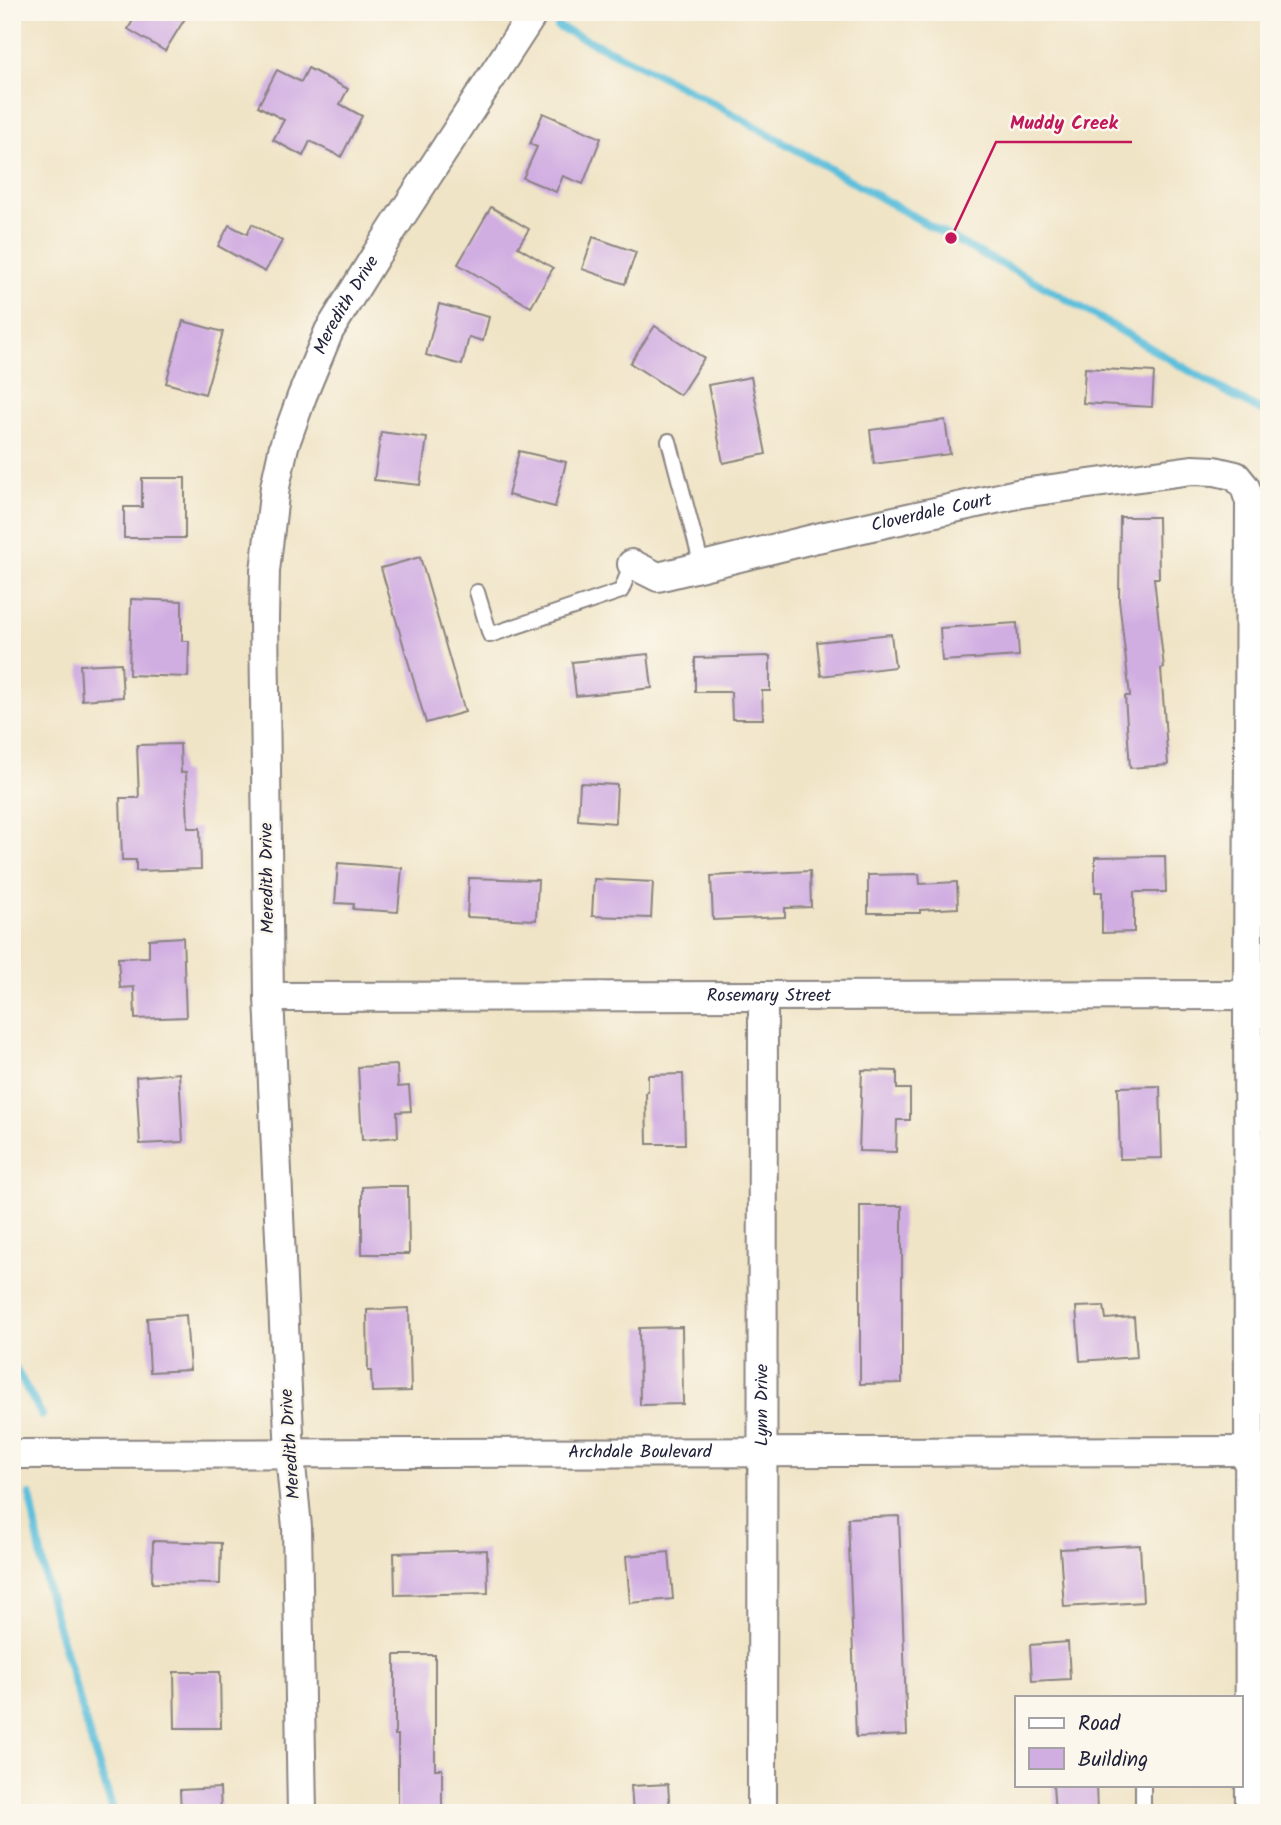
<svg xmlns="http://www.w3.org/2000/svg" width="1281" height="1825" viewBox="0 0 1281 1825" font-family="Kalam,sans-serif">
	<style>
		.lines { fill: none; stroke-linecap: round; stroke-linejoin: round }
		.stream { stroke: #5dbfdb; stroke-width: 8 }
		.building { fill: #d1aee2 }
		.service-casing { stroke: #898380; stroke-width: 18 }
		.minor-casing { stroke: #898380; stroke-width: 32 }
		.service { stroke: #fff; stroke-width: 14 }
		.minor { stroke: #fff; stroke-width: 28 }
		.labels { text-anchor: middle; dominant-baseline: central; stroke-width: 5; stroke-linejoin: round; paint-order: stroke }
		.street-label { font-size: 18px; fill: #22223b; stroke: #fbf7ec }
		.leader { fill: none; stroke: #c2185b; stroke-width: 2.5 }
		.callout-dot { fill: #c2185b; stroke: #fbf7ec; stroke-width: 2.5 }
		.callout-label { font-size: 19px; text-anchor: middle; font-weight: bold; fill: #c2185b; stroke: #fbf7ec; stroke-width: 5; stroke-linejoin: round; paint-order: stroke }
	</style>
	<rect width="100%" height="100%" fill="#fbf7ec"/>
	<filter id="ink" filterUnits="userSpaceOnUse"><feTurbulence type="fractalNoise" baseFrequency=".0143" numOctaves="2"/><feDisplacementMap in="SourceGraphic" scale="14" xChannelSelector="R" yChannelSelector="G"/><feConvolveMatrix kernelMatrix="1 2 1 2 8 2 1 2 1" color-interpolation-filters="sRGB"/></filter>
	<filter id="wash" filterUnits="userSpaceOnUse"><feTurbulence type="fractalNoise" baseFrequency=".00686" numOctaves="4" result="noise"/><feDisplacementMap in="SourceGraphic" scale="28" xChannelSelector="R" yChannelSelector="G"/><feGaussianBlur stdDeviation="1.57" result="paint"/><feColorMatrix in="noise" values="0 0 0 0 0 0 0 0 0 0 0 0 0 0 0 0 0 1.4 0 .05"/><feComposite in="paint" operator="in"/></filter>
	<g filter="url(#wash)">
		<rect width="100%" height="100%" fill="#f0e4c6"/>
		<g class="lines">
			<g class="stream">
				<path d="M 558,27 C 695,86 820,165 950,237 C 977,253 1007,266 1034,281 C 1113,324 1189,373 1269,415"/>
				<path d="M 12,1363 L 42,1415"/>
				<path d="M 30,1495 L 48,1592 L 94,1751 L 114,1813"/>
			</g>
		</g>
		<g id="blocks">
			<g class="building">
				<path d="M 138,12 L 189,12 L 165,51 L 128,29 Z"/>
				<path d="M 308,68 L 348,89 L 340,104 L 362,116 L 341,157 L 310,141 L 303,156 L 273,140 L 284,120 L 258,106 L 277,70 L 301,82 Z"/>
				<path d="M 543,113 L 601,138 L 583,184 L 563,176 L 556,192 L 523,178 L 537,147 L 530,144 Z"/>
				<path d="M 491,207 L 529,229 L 518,247 L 553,268 L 531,307 L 458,264 Z"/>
				<path d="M 252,224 L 282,241 L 265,272 L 218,246 L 229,225 L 247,234 Z"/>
				<path d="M 593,237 L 636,252 L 625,284 L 582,269 Z"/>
				<path d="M 439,304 L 489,317 L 483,341 L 469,337 L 462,365 L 426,355 Z"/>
				<path d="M 183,321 L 223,332 L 205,394 L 166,383 Z"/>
				<path d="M 655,326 L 704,358 L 680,395 L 630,363 Z"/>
				<path d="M 1085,368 L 1154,372 L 1152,407 L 1083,403 Z"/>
				<path d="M 751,377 L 766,454 L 723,463 L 708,385 Z"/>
				<path d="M 945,420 L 950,454 L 874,464 L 870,430 Z"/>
				<path d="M 381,432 L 427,438 L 420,485 L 374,480 Z"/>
				<path d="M 519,451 L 566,462 L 555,507 L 508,495 Z"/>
				<path d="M 142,478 L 185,478 L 185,538 L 124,538 L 124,507 L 142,507 Z"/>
				<path d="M 1120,517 L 1158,517 L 1159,578 L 1154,578 L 1164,668 L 1161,669 L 1168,765 L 1130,768 L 1125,696 L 1130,696 L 1119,600 Z"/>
				<path d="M 420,557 L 465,712 L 426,723 L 381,568 Z"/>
				<path d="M 131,599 L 182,601 L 182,641 L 189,641 L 188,677 L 129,675 Z"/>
				<path d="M 1017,623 L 1019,656 L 942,661 L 940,628 Z"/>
				<path d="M 891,634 L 895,667 L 821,676 L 817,642 Z"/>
				<path d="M 648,654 L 652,688 L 576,696 L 572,662 Z"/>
				<path d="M 770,656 L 770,691 L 762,691 L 763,719 L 732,719 L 731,692 L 695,692 L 695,658 Z"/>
				<path d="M 121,663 L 123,697 L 82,700 L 80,665 Z"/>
				<path d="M 180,744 L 181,773 L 186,772 L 188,828 L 200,828 L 201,869 L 136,871 L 136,860 L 122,860 L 120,798 L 139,798 L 137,745 Z"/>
				<path d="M 580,783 L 617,785 L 615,823 L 578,820 Z"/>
				<path d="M 1165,856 L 1166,892 L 1134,892 L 1134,932 L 1102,933 L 1102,892 L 1095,892 L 1095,857 Z"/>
				<path d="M 338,863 L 402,868 L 398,912 L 353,909 L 354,904 L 335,903 Z"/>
				<path d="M 810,871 L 811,907 L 785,908 L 785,917 L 713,920 L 711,876 Z"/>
				<path d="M 919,874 L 920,884 L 957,882 L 958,908 L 920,910 L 920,913 L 868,913 L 868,875 Z"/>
				<path d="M 469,878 L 538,880 L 536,920 L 467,917 Z"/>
				<path d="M 594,879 L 653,882 L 651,918 L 592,916 Z"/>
				<path d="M 183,937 L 186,1017 L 135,1019 L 134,987 L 120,988 L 118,958 L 149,957 L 149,939 Z"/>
				<path d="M 397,1065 L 398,1087 L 409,1086 L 411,1111 L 397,1112 L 398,1137 L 362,1140 L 358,1067 Z"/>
				<path d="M 862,1070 L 897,1071 L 897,1089 L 910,1089 L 910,1120 L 897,1120 L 896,1152 L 859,1151 Z"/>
				<path d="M 179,1073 L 183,1142 L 140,1144 L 136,1077 Z"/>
				<path d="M 683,1074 L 685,1144 L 647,1144 L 646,1093 L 648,1092 L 648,1075 Z"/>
				<path d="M 1160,1086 L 1162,1158 L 1120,1159 L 1118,1087 Z"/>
				<path d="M 382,1186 L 408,1186 L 409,1254 L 362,1254 L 362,1187 Z"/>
				<path d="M 860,1206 L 902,1206 L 902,1383 L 860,1384 Z"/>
				<path d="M 1104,1306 L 1106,1319 L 1134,1317 L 1137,1357 L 1080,1361 L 1076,1307 Z"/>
				<path d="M 409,1308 L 411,1391 L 372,1392 L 371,1371 L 368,1371 L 367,1310 Z"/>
				<path d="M 186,1315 L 190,1370 L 150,1372 L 147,1318 Z"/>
				<path d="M 682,1327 L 683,1404 L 640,1405 L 639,1328 Z"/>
				<path d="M 899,1516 L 907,1735 L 856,1737 L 848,1518 Z"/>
				<path d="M 153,1541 L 221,1543 L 220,1584 L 152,1583 Z"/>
				<path d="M 1140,1545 L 1143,1602 L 1064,1607 L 1060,1549 Z"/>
				<path d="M 487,1550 L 488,1593 L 395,1595 L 394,1553 Z"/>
				<path d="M 669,1552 L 673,1599 L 630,1603 L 626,1556 Z"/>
				<path d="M 1068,1642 L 1070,1679 L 1032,1681 L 1030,1645 Z"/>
				<path d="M 395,1655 L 435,1655 L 435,1769 L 442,1769 L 442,1813 L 398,1813 L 398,1735 L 395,1735 Z"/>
				<path d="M 174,1672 L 220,1672 L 221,1728 L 175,1728 Z"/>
				<path d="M 668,1784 L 670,1813 L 633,1813 L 631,1786 Z"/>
				<path d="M 1053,1785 L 1096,1785 L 1097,1813 L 1055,1813 Z"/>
				<path d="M 220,1788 L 221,1813 L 181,1813 L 180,1790 Z"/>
			</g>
		</g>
	</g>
	<g filter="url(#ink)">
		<use href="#blocks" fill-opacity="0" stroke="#898380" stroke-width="2"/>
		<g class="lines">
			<g class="service-casing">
				<g id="service">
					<path d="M 669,441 L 702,566"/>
					<path d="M 477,592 L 490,635 L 621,591 L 632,564"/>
					<path d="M 1143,1785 L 1143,1813"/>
				</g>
			</g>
			<g class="minor-casing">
				<g id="minor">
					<path id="s1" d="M 632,564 L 658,577 L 817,538 L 1022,493 L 1192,470 L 1215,471 L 1236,476 L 1245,487 L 1250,502 L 1248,996 L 1250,1813"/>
					<path id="s2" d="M 269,997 L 1269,995"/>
					<path id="s3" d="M 12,1454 L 1269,1451"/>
					<path id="s4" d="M 302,1813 L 297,1527 L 290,1455 L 269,997 L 264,619 L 265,571 L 275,487 L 284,446 L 302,396 L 329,331 L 376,255 L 534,12"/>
					<path id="s5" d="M 762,1813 L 763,997"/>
				</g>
			</g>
			<use href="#service" class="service"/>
			<use href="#minor" class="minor"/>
		</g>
	</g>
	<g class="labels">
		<g class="street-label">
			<text stroke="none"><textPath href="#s4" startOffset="1524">Meredith Drive</textPath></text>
			<text stroke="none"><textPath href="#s1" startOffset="310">Cloverdale Court</textPath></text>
			<text transform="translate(268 878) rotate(-91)">Meredith Drive</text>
			<text stroke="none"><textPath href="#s2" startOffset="500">Rosemary Street</textPath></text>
			<text stroke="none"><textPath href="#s5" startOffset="408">Lynn Drive</textPath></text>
			<text transform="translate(291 1444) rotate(-94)">Meredith Drive</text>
			<text stroke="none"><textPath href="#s3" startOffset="628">Archdale Boulevard</textPath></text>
		</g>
	</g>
	<path class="leader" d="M951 238L996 142H1132"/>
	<circle class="callout-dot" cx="951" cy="238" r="7"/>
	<g class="callout-label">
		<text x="1064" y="129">Muddy Creek</text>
	</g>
	<rect width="1281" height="1825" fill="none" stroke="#fbf7ec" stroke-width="42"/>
	<rect x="1015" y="1696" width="228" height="91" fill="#fbf7ec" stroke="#a4a2a5" stroke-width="2"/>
	<rect x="1029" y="1718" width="35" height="10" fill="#ffffff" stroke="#a4a2a5" stroke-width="2"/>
	<text x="1078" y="1730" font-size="21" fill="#22223b">Road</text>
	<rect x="1029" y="1748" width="35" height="21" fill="#d1aee2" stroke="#a4a2a5" stroke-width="2"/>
	<text x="1078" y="1766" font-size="21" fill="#22223b">Building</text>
</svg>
